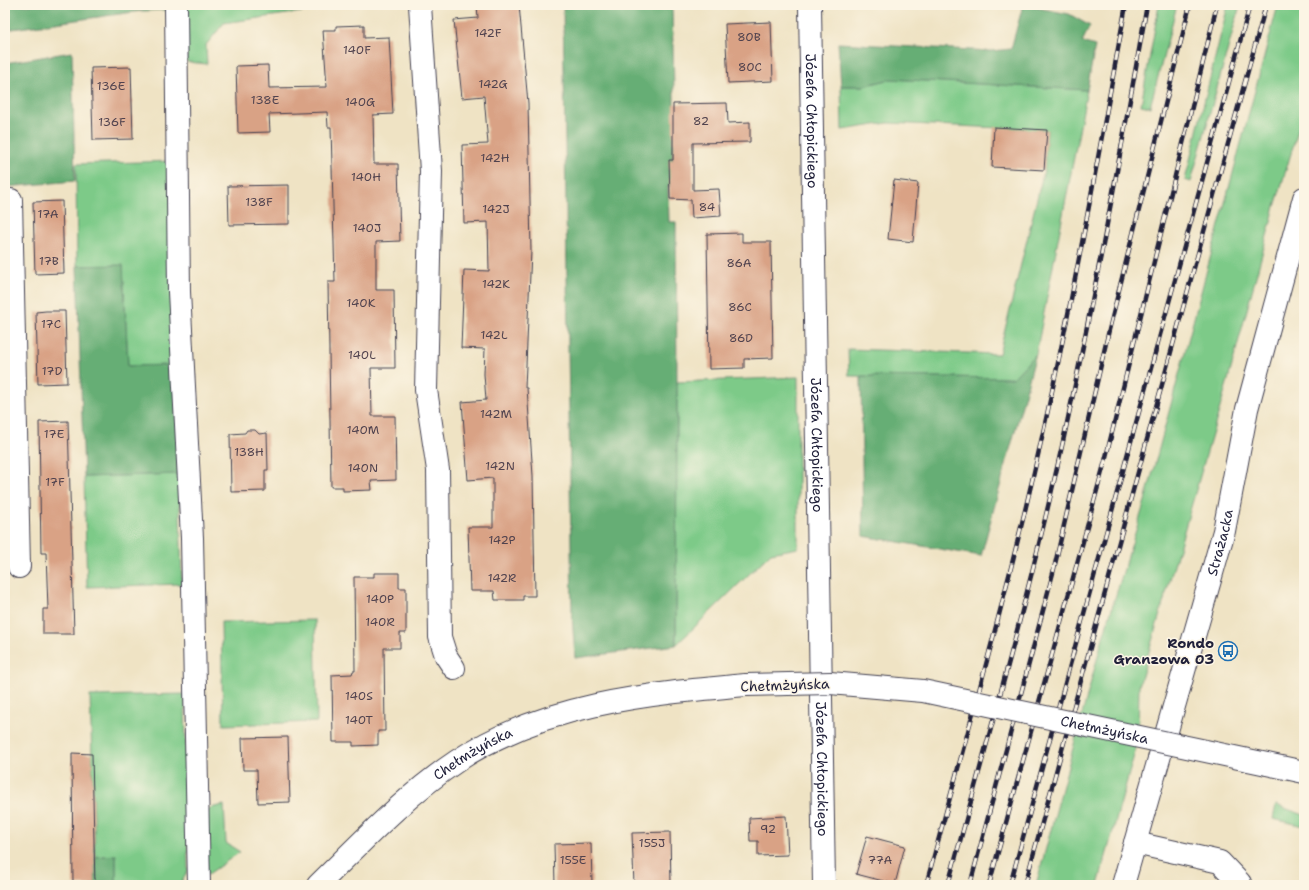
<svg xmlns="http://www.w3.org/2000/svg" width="1309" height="890" viewBox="0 0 1309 890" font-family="'Shantell Sans',sans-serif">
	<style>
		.green { fill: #7dca88; stroke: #507662 }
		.forest { fill: #66ae74; stroke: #446858 }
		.building { fill: #d9a285 }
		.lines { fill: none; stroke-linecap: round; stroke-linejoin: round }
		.minor-casing { stroke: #413f50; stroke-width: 24 }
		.major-casing { stroke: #413f50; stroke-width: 24 }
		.minor { stroke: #fff; stroke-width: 22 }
		.major { stroke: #fff; stroke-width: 22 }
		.rail-casing { stroke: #22223b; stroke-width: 4.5 }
		.rail { stroke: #fcf5e5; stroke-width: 3; stroke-dasharray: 9; stroke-linecap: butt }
		.minor-bridge-casing { stroke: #413f50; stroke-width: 24; stroke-linecap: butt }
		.minor-bridge { stroke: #fff; stroke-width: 22 }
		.labels { text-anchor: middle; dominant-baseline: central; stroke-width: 3; stroke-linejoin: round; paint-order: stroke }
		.number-label { font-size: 12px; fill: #50424e }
		.street-label { font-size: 14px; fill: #22223b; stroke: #fcf5e5 }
		.poi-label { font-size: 14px; font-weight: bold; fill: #22223b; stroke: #fcf5e5; text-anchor: end }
	</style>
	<rect width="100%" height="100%" fill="#fcf5e5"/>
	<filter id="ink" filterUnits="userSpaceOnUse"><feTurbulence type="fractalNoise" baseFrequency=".025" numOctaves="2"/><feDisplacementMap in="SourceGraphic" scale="8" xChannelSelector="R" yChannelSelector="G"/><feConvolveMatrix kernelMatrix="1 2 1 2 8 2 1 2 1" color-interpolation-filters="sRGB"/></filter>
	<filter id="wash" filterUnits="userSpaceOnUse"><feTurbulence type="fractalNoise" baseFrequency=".012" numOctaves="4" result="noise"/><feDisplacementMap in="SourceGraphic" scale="16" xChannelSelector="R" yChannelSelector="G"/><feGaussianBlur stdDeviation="0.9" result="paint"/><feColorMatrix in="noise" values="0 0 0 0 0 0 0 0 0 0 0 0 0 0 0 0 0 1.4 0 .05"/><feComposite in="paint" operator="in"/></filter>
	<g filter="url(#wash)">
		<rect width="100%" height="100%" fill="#efe3c4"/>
		<g class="green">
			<path d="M 140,5 L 169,5 L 169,10 L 141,11 Z"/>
			<path d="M 186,5 L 307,5 L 308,11 L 224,23 L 206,45 L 207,64 L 187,62 Z"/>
			<path d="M 1159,5 L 1177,5 L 1150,107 L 1141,105 Z"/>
			<path d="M 1228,5 L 1240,5 L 1191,182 L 1185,180 Z"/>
			<path d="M 1278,5 L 1304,5 L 1304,110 L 1274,210 L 1228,380 L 1139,686 L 1138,741 L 1098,885 L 1036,885 L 1103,637 L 1145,501 Z"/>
			<path d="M 891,79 L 1087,90 L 1036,354 L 1014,378 L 849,376 L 848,349 L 999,354 L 1044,170 L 1047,130 L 888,123 L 842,130 L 841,86 L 863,86 Z"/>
			<path d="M 172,161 L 177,365 L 128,366 L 123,266 L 77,266 L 76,164 Z"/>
			<path d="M 798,377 L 798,548 L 771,553 L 676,645 L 677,382 Z"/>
			<path d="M 5,434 L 8,567 L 5,568 Z"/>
			<path d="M 179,474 L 182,584 L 87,587 L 84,477 Z"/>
			<path d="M 315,620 L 317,722 L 223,725 L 221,622 Z"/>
			<path d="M 185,694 L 188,871 L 180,885 L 116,885 L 116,855 L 95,857 L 90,696 Z"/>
			<path d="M 224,805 L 226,843 L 240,852 L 207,875 L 205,814 L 210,808 Z"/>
			<path d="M 1276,805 L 1304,815 L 1304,826 L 1273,819 Z"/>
		</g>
		<g class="forest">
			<path d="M 5,5 L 140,5 L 141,11 L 5,30 Z"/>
			<path d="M 563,5 L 672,5 C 673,65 677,126 670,186 L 668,186 L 669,222 L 676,222 L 677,382 L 676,645 L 575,658 L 572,615 Z"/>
			<path d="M 1023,5 L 1069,14 L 1090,26 L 1082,42 L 1095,46 L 1087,90 L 891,79 L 863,86 L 841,86 L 838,43 L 991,51 L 1011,49 Z"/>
			<path d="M 72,52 L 75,181 L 5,187 L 5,63 Z"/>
			<path d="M 123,265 L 128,366 L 177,365 L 179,474 L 84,477 L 77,266 Z"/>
			<path d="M 1036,354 L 981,556 L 863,536 L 861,376 L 1013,378 Z"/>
			<path d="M 116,855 L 116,885 L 95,885 L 95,857 Z"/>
		</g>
		<g id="blocks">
			<g class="building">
				<path d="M 477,5 L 519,5 L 528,103 L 531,251 L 525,388 L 527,388 L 533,476 L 535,596 L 523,596 L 523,600 L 495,600 L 494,591 L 470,591 L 468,527 L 493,527 L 493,478 L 468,480 L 462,402 L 486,400 L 484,374 L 485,349 L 461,348 L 464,270 L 489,271 L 488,222 L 464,223 L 462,145 L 488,144 L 484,96 L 462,98 L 454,20 L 478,18 Z"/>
				<path d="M 771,22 L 773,81 L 728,83 L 725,24 Z"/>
				<path d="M 364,25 L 364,38 L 389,37 L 393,114 L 373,115 L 374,164 L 398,164 L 400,241 L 376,242 L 376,290 L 394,290 L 395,368 L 371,368 L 372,416 L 395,416 L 396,480 L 371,481 L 372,490 L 343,491 L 343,487 L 331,487 L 328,282 L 335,282 L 331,127 L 328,127 L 327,112 L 269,114 L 270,132 L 238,133 L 236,66 L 268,65 L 269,88 L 327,87 L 323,30 L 336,30 L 336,26 Z"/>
				<path d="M 131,67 L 133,139 L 93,140 L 91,68 Z"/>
				<path d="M 727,103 L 728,123 L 750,122 L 750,142 L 693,143 L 693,190 L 719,189 L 721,216 L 692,218 L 691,200 L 670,199 L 669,160 L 673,160 L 673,104 Z"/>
				<path d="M 994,127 L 1047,130 L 1044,170 L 992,167 Z"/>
				<path d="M 894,180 L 918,183 L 913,242 L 888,239 Z"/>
				<path d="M 289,185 L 289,224 L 229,225 L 228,186 Z"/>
				<path d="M 62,201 L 64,273 L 35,274 L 33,202 Z"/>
				<path d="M 742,233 L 742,242 L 771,242 L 773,358 L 744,359 L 744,368 L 709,369 L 707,234 Z"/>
				<path d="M 46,311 L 65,311 L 67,383 L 38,384 L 36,312 Z"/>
				<path d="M 68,421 L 74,634 L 43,634 L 43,609 L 48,609 L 46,553 L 41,553 L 39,422 Z"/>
				<path d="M 247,430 L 255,430 L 259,434 L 267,433 L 268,470 L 265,470 L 265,491 L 231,492 L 230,434 L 245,433 Z"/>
				<path d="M 374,573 L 399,573 L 399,588 L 406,588 L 406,633 L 400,633 L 400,648 L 384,648 L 385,731 L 378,731 L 378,745 L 353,746 L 353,742 L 333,742 L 332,675 L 352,674 L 353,671 L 355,671 L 354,577 L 374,577 Z"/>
				<path d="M 288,737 L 290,802 L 258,803 L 257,770 L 243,770 L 242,738 Z"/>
				<path d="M 72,753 L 92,754 L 95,885 L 73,885 Z"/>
				<path d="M 786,816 L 788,855 L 758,856 L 758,841 L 750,841 L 749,818 Z"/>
				<path d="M 670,832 L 671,885 L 634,885 L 632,833 Z"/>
				<path d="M 867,836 L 905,846 L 895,884 L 856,874 Z"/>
				<path d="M 591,843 L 592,885 L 555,885 L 554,844 Z"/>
			</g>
		</g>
	</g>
	<g filter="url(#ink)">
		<use href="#blocks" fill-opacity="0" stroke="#413f50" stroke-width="1"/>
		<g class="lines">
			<g class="minor-casing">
				<g id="minor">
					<path d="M 176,5 L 179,292 L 192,538 L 199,885"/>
					<path d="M 420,5 L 431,171 L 426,390 L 438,470 L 440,637 L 446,656 L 454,668"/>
					<path id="s1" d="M 810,5 L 824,885"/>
					<path d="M 11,200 L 19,567"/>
					<path d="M 1267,764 L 1304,772"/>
					<path d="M 1135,843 L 1220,862 L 1240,883"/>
					<path id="s2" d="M 318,885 C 362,842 406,795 457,761 C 542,704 647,694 746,685"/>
				</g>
			</g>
			<g class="major-casing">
				<g id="major">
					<path id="s3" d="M 1123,885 L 1224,531 L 1247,409 L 1304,198"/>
				</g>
			</g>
			<use href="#minor" class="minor"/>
			<use href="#major" class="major"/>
			<g class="rail-casing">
				<g id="rail">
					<path d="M 926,885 C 966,739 1007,593 1040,446 C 1073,300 1099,152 1126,5"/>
					<path d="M 948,885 C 988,739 1029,594 1062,446 C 1094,300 1121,152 1147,5"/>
					<path d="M 970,885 L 1053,573 L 1109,330 L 1190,5"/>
					<path d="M 989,885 L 1105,461 L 1217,5"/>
					<path d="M 1010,885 L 1250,5"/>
					<path d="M 1025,885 L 1266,5"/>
				</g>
			</g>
			<use href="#rail" class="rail"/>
			<g class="minor-bridge-casing">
				<g id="minor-bridge">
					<path id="s4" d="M 746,685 L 830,683 L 923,691 L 1267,764"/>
				</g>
			</g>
			<use href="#minor-bridge" class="minor-bridge"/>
		</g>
	</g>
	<defs>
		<g id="bus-ring" transform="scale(1)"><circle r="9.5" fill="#fcf5e5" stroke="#1f6fb2" stroke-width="1.5"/><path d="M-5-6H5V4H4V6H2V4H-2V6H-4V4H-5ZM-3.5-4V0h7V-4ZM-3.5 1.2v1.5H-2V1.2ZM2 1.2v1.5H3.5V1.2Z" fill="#1f6fb2"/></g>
	</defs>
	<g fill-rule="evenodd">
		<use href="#bus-ring" x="1228" y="651"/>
	</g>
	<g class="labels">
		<g class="number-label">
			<text x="488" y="33">142F</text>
			<text x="749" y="37">80B</text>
			<text x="357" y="50">140F</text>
			<text x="750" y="67">80C</text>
			<text x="493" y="84">142G</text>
			<text x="111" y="86">136E</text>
			<text x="265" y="100">138E</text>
			<text x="360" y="102">140G</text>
			<text x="701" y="121">82</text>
			<text x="112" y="122">136F</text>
			<text x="495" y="158">142H</text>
			<text x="366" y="177">140H</text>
			<text x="259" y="202">138F</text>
			<text x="707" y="207">84</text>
			<text x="496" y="209">142J</text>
			<text x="48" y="214">17A</text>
			<text x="367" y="228">140J</text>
			<text x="49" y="261">17B</text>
			<text x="739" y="263">86A</text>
			<text x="496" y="284">142K</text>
			<text x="361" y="303">140K</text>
			<text x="740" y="307">86C</text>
			<text x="51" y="324">17C</text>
			<text x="494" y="335">142L</text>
			<text x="741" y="338">86D</text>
			<text x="362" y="355">140L</text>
			<text x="52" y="371">17D</text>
			<text x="496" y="414">142M</text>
			<text x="363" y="430">140M</text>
			<text x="54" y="434">17E</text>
			<text x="249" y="452">138H</text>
			<text x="500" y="466">142N</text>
			<text x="363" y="468">140N</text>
			<text x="55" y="482">17F</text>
			<text x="502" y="540">142P</text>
			<text x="502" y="578">142R</text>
			<text x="380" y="599">140P</text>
			<text x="380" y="622">140R</text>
			<text x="359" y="696">140S</text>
			<text x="359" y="720">140T</text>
			<text x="768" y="829">92</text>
			<text x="652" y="843">155J</text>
			<text x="573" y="860">155E</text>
			<text x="880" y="860">77A</text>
		</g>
		<g class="street-label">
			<text stroke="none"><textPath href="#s1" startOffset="116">Józefa Chłopickiego</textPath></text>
			<text stroke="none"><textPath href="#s1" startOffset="440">Józefa Chłopickiego</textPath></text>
			<text stroke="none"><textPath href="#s3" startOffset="356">Strażacka</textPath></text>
			<text transform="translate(785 685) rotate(-2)">Chełmżyńska</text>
			<text stroke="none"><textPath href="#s4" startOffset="363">Chełmżyńska</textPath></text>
			<text stroke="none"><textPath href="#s2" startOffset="204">Chełmżyńska</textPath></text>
			<text stroke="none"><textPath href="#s1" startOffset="764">Józefa Chłopickiego</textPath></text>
		</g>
		<g class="poi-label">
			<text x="1214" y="643">Rondo<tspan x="1214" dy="16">Granzowa 03</tspan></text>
		</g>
	</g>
	<rect width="1309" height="890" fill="none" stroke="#fcf5e5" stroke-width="20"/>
</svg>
